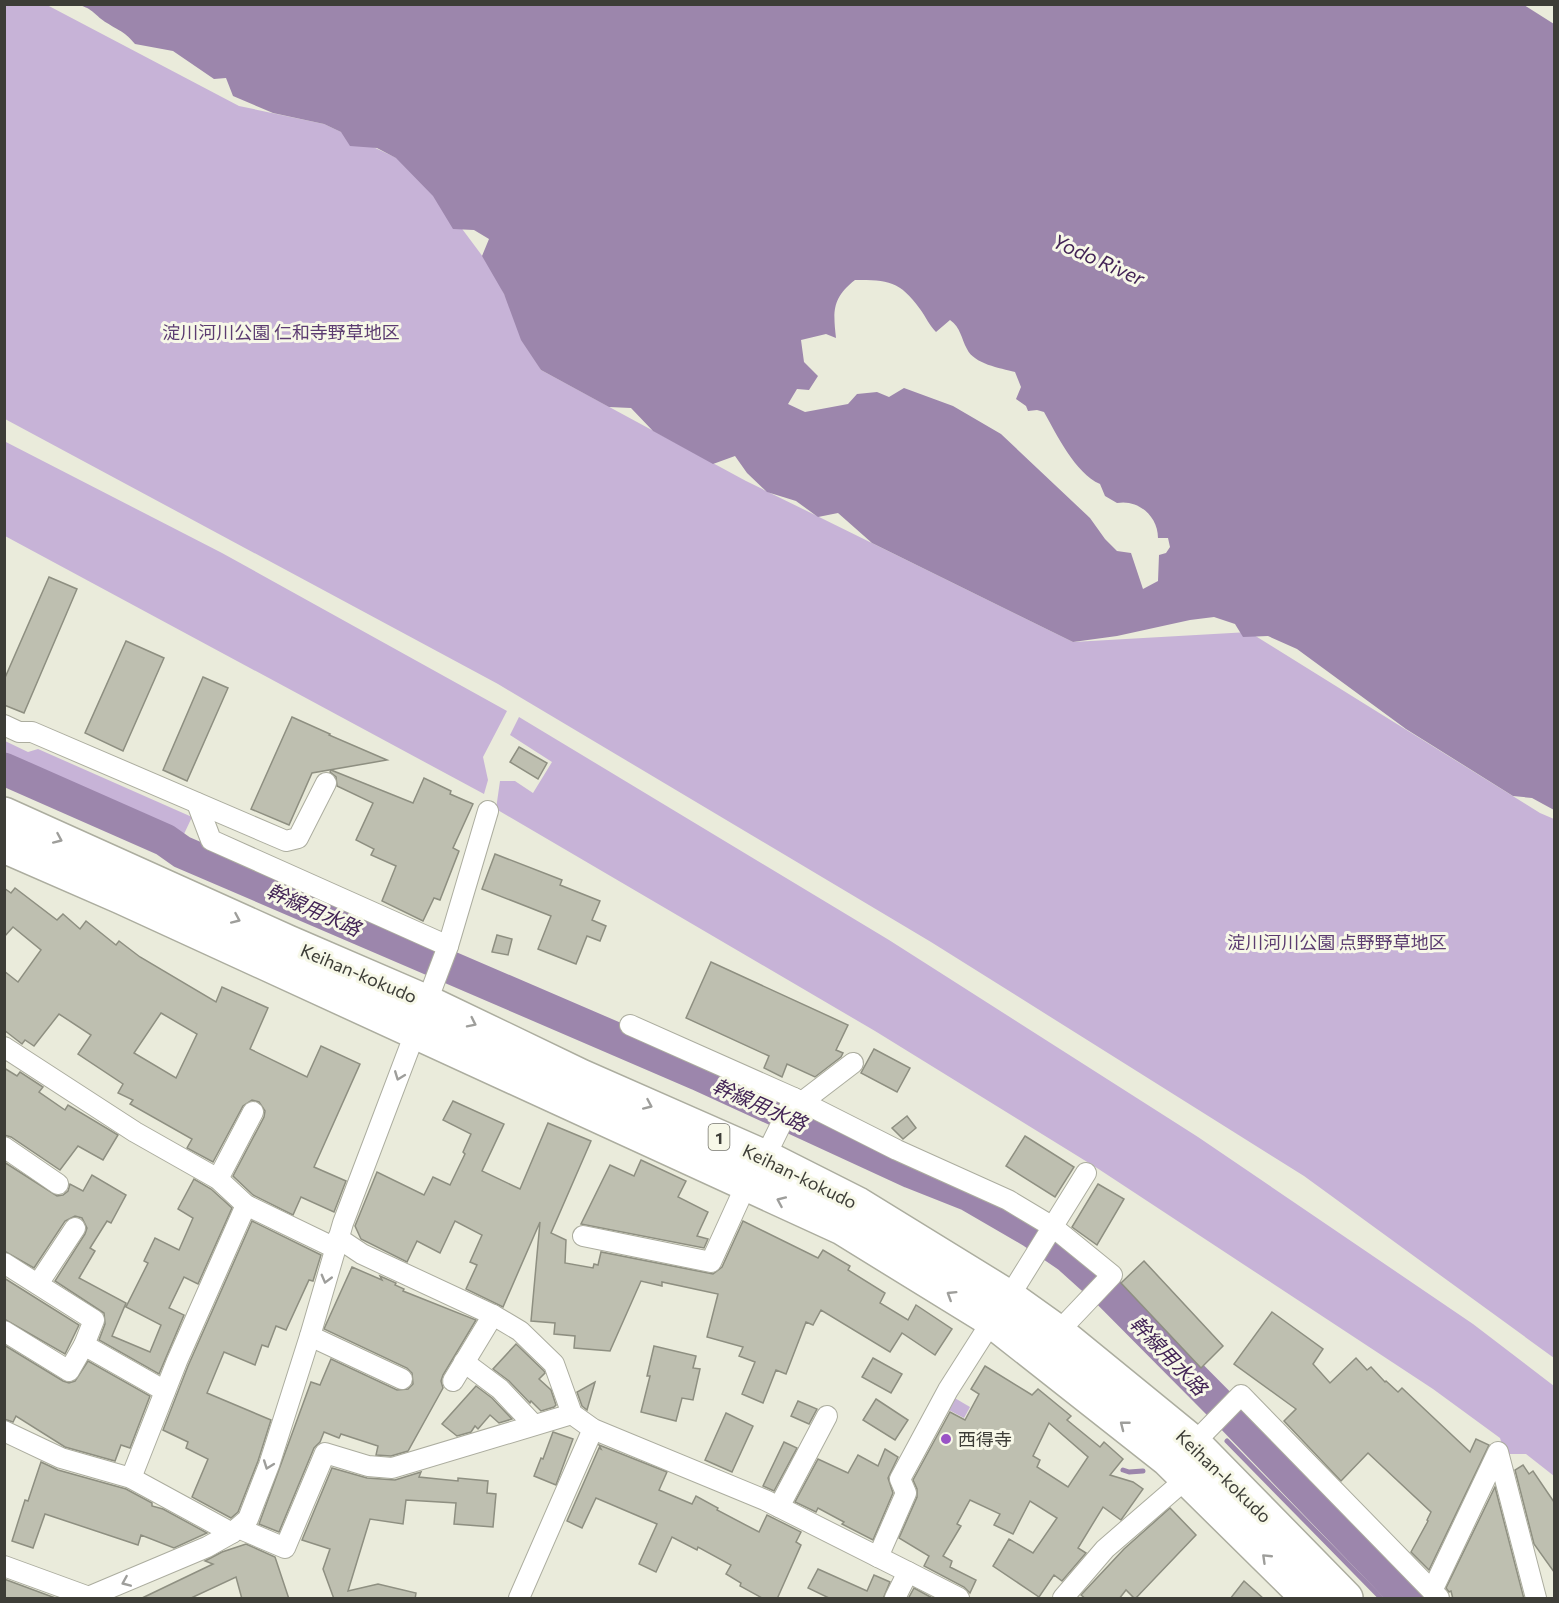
<svg xmlns="http://www.w3.org/2000/svg" width="1559" height="1603" viewBox="0 0 1559 1603" font-family="Commissioner,'Noto Sans JP',sans-serif">
	<style>
		.green { fill: #c7b3d7 }
		.water { fill: #9c86ac; fill-rule: evenodd }
		.lines { fill: none; stroke-linecap: round; stroke-linejoin: round }
		.stream { stroke: #9c86ac; stroke-width: 5 }
		.river { stroke: #9c86ac; stroke-width: 33 }
		.building { fill: #bebfb0; stroke: #8e8f81; stroke-width: 1.5; fill-rule: evenodd }
		.street-casing { stroke: #acad9f; stroke-width: 22 }
		.highway-casing { stroke: #acad9f; stroke-width: 36 }
		.street { stroke: #fff; stroke-width: 20 }
		.highway { stroke: #fff; stroke-width: 33 }
		.oneway { stroke: #9e9e9b }
		.poi-dot { fill: #9a53c6; stroke: #f7f8e8; stroke-width: 2 }
		.labels { text-anchor: middle; dominant-baseline: central; stroke-width: 6; stroke-linejoin: round; paint-order: stroke }
		.shield { fill: #f7f8e8; stroke: #75756c; stroke-width: 1.5 }
		.shield-label { font-size: 16px; font-weight: bold; fill: #3d3d37 }
		.park-label { font-size: 18px; fill: #5c3c71; stroke: #f7f8e8 }
		.street-label { font-size: 18px; fill: #3d3d37; stroke: #f7f8e8 }
		.poi-label { font-size: 18px; fill: #3d3d37; stroke: #f7f8e8; text-anchor: start }
		.water-label { font-size: 20px; font-style: italic; fill: #432456; stroke: #f7f8e8 }
	</style>
	<rect width="100%" height="100%" fill="#eaebdb"/>
	<g class="green">
		<path d="M 4,5 L 47,5 L 239,106 L 324,124 L 416,167 L 492,269 L 541,370 L 746,481 L 1073,642 L 1249,632 L 1540,813 L 1554,819 L 1554,1358 L 1304,1176 L 931,942 L 498,684 L 5,419 Z"/>
		<path d="M 4,441 L 222,553 L 507,711 L 483,757 L 488,780 L 484,794 L 5,536 Z"/>
		<path d="M 519,717 L 889,940 L 1198,1137 L 1473,1324 L 1554,1386 L 1554,1476 L 1526,1454 L 1505,1454 L 1500,1438 L 1433,1389 L 1097,1168 L 875,1031 L 496,809 L 500,781 L 515,781 L 533,793 L 552,762 L 510,735 Z"/>
		<path d="M 5,741 L 28,752 L 38,749 L 192,817 L 184,834 L 5,754 Z"/>
		<path d="M 953,1397 L 970,1407 L 964,1418 L 947,1409 Z"/>
	</g>
	<path class="water" d="M 78,5 L 1524,5 L 1554,24 L 1554,810 L 1532,798 L 1513,796 L 1406,729 L 1297,649 L 1268,636 L 1243,637 L 1235,624 L 1214,617 L 1190,620 L 1117,636 L 1073,642 L 872,543 L 838,513 L 818,517 L 796,501 L 767,492 L 747,473 L 735,456 L 713,464 L 653,431 L 631,408 L 609,407 L 541,370 L 521,340 L 504,294 L 482,256 L 489,239 L 474,230 L 453,229 L 433,196 L 396,158 L 377,148 L 350,146 L 341,132 L 324,124 L 273,113 L 233,96 L 226,78 L 214,79 L 173,51 L 135,44 C 124,31 121,32 107,23 C 95,16 93,8 78,5 ZM 855,280 C 888,280 900,281 920,309 C 926,317 929,325 936,332 L 950,320 C 961,328 961,338 967,349 C 974,364 1000,368 1015,372 L 1021,387 L 1016,399 L 1026,406 L 1028,411 L 1037,410 L 1044,412 C 1057,435 1075,473 1100,484 L 1105,496 L 1117,503 C 1138,499 1158,516 1158,538 L 1168,538 L 1170,547 L 1166,553 L 1159,555 L 1158,581 L 1143,589 L 1131,553 L 1117,551 L 1105,539 L 1090,518 L 1001,434 L 953,406 L 904,388 L 889,397 L 877,392 L 857,394 L 848,404 L 805,412 L 788,404 L 797,389 L 809,390 L 818,376 L 804,362 L 801,340 L 826,334 L 836,338 C 833,311 832,298 855,280 Z"/>
	<g class="lines">
		<g class="stream">
			<path d="M 1227,1441 L 1381,1598"/>
			<path d="M 1123,1470 L 1129,1472 L 1143,1471"/>
		</g>
		<path class="river" d="M 4,769 L 165,840 L 182,852 L 698,1074 L 911,1172 L 969,1195 L 1031,1231 L 1069,1257 L 1109,1293 L 1233,1418 L 1407,1598"/>
	</g>
	<g class="building">
		<path d="M 49,577 L 77,589 L 24,713 L 4,705 L 4,680 Z"/>
		<path d="M 126,641 L 164,658 L 123,751 L 85,733 Z"/>
		<path d="M 203,677 L 228,688 L 187,781 L 163,770 Z"/>
		<path d="M 292,717 L 330,734 L 329,735 L 387,760 L 312,773 L 289,825 L 251,809 Z"/>
		<path d="M 519,747 L 547,763 L 538,779 L 510,762 Z"/>
		<path d="M 331,770 L 413,803 L 424,778 L 451,791 L 450,794 L 473,804 L 453,848 L 459,851 L 440,900 L 434,898 L 423,921 L 382,901 L 396,866 L 371,855 L 374,849 L 356,840 L 373,803 L 337,786 L 336,777 L 330,772 Z"/>
		<path d="M 495,854 L 562,880 L 560,885 L 600,901 L 592,920 L 606,926 L 600,941 L 587,936 L 576,964 L 538,949 L 551,916 L 482,889 Z"/>
		<path d="M 4,888 L 11,893 L 15,888 L 57,920 L 63,914 L 80,929 L 86,921 L 116,945 L 119,941 L 140,957 L 216,1002 L 222,987 L 268,1008 L 250,1049 L 307,1077 L 321,1046 L 360,1064 L 314,1167 L 346,1181 L 334,1212 L 301,1197 L 293,1215 L 253,1195 L 233,1176 L 264,1117 L 265,1111 L 259,1102 L 252,1100 L 243,1106 L 213,1162 L 187,1148 L 192,1139 L 130,1104 L 133,1100 L 118,1093 L 123,1084 L 78,1054 L 91,1035 L 59,1014 L 34,1046 L 25,1040 L 22,1044 L 4,1030 L 4,971 L 18,982 L 41,950 L 13,927 L 4,937 ZM 161,1013 L 197,1034 L 176,1078 L 134,1053 Z"/>
		<path d="M 497,935 L 512,939 L 508,955 L 492,952 Z"/>
		<path d="M 711,962 L 848,1025 L 836,1050 L 843,1053 L 841,1057 L 815,1077 L 787,1064 L 782,1077 L 764,1068 L 769,1056 L 686,1018 Z"/>
		<path d="M 874,1049 L 910,1068 L 897,1092 L 861,1073 Z"/>
		<path d="M 4,1068 L 17,1076 L 20,1072 L 43,1087 L 39,1092 L 65,1110 L 68,1105 L 118,1135 L 103,1160 L 78,1146 L 60,1170 L 11,1137 L 4,1135 Z"/>
		<path d="M 453,1101 L 504,1124 L 482,1171 L 520,1189 L 548,1123 L 591,1141 L 551,1233 L 566,1240 L 565,1263 L 593,1268 L 594,1264 L 598,1265 L 601,1252 L 713,1274 L 722,1267 L 743,1221 L 818,1258 L 823,1250 L 850,1266 L 848,1270 L 885,1293 L 880,1303 L 908,1320 L 916,1305 L 952,1329 L 935,1355 L 902,1333 L 890,1352 L 821,1310 L 813,1325 L 806,1322 L 786,1374 L 776,1370 L 763,1403 L 742,1394 L 755,1362 L 739,1356 L 743,1347 L 707,1337 L 718,1294 L 662,1282 L 662,1286 L 641,1281 L 610,1351 L 574,1348 L 575,1336 L 554,1334 L 555,1323 L 531,1321 L 540,1222 L 503,1307 L 466,1289 L 477,1265 L 470,1262 L 482,1235 L 455,1221 L 440,1253 L 417,1241 L 407,1262 L 361,1239 L 355,1226 L 377,1172 L 424,1195 L 433,1177 L 450,1185 L 465,1154 L 463,1152 L 471,1134 L 443,1120 Z"/>
		<path d="M 907,1116 L 916,1128 L 903,1139 L 892,1128 Z"/>
		<path d="M 1025,1136 L 1074,1167 L 1055,1197 L 1006,1166 Z"/>
		<path d="M 641,1160 L 686,1181 L 678,1197 L 708,1212 L 697,1236 L 708,1239 L 704,1248 L 581,1224 L 610,1165 L 634,1176 Z"/>
		<path d="M 4,1162 L 57,1196 L 63,1195 L 68,1191 L 70,1184 L 83,1191 L 92,1175 L 126,1195 L 111,1223 L 107,1221 L 90,1248 L 95,1251 L 79,1278 L 126,1303 L 112,1336 L 150,1352 L 161,1325 L 126,1307 L 148,1263 L 144,1261 L 155,1238 L 179,1250 L 193,1218 L 178,1209 L 194,1179 L 211,1189 L 232,1208 L 198,1284 L 184,1277 L 169,1308 L 184,1315 L 159,1374 L 99,1340 L 105,1324 L 104,1313 L 55,1281 L 85,1234 L 87,1228 L 82,1218 L 75,1216 L 65,1221 L 34,1268 L 4,1251 Z"/>
		<path d="M 1098,1184 L 1124,1199 L 1097,1245 L 1072,1227 Z"/>
		<path d="M 252,1221 L 321,1255 L 313,1281 L 309,1280 L 286,1330 L 276,1326 L 268,1347 L 262,1345 L 255,1365 L 224,1352 L 207,1393 L 271,1420 L 258,1461 L 238,1512 L 231,1518 L 192,1497 L 208,1459 L 186,1448 L 188,1442 L 163,1430 L 188,1366 Z"/>
		<path d="M 1144,1261 L 1223,1346 L 1201,1368 L 1121,1283 Z"/>
		<path d="M 352,1267 L 382,1280 L 380,1276 L 396,1283 L 395,1285 L 404,1289 L 403,1291 L 476,1320 L 443,1375 L 441,1381 L 443,1388 L 408,1451 L 391,1456 L 376,1455 L 378,1446 L 341,1434 L 339,1438 L 324,1432 L 320,1442 L 314,1448 L 279,1532 L 259,1524 L 311,1382 L 320,1385 L 331,1359 L 397,1390 L 408,1389 L 413,1384 L 412,1373 L 407,1368 L 324,1329 Z"/>
		<path d="M 4,1278 L 79,1325 L 65,1354 L 4,1319 Z"/>
		<path d="M 1272,1312 L 1323,1349 L 1313,1364 L 1330,1383 L 1356,1358 L 1367,1370 L 1371,1367 L 1385,1382 L 1386,1381 L 1398,1392 L 1402,1388 L 1470,1452 L 1476,1439 L 1489,1445 L 1429,1570 L 1411,1552 L 1428,1521 L 1427,1520 L 1431,1512 L 1368,1453 L 1341,1481 L 1284,1421 L 1296,1409 L 1234,1364 Z"/>
		<path d="M 516,1344 L 544,1371 L 545,1373 L 539,1379 L 551,1390 L 556,1405 L 554,1407 L 541,1411 L 531,1401 L 530,1403 L 509,1381 L 493,1369 Z"/>
		<path d="M 4,1345 L 63,1381 L 69,1383 L 75,1381 L 88,1361 L 150,1396 L 130,1448 L 121,1445 L 115,1461 L 65,1447 L 16,1416 L 13,1422 L 4,1419 Z"/>
		<path d="M 654,1346 L 696,1356 L 693,1368 L 700,1369 L 693,1400 L 682,1398 L 676,1421 L 641,1412 L 650,1376 L 647,1376 Z"/>
		<path d="M 873,1358 L 902,1374 L 891,1393 L 862,1377 Z"/>
		<path d="M 985,1366 L 1032,1395 L 1038,1389 L 1071,1416 L 1067,1420 L 1100,1447 L 1104,1442 L 1123,1459 L 1110,1475 L 1133,1482 L 1143,1489 L 1121,1520 L 1103,1507 L 1078,1548 L 1086,1553 L 1062,1581 L 1054,1575 L 1039,1597 L 993,1566 L 1009,1539 L 1033,1553 L 1057,1518 L 1030,1501 L 1013,1534 L 994,1525 L 1000,1514 L 970,1500 L 957,1524 L 961,1526 L 943,1556 L 952,1561 L 950,1567 L 976,1580 L 970,1593 L 964,1587 L 924,1566 L 929,1556 L 899,1538 L 917,1497 L 917,1489 L 913,1480 L 950,1412 L 965,1420 L 979,1394 L 971,1389 ZM 1049,1423 L 1088,1457 L 1068,1487 L 1037,1467 L 1040,1460 L 1033,1456 Z"/>
		<path d="M 595,1382 L 587,1410 L 582,1406 L 577,1392 Z"/>
		<path d="M 476,1386 L 492,1398 L 512,1419 L 499,1423 L 490,1415 L 478,1429 L 475,1426 L 471,1432 L 457,1436 L 442,1424 Z"/>
		<path d="M 876,1399 L 908,1420 L 895,1440 L 863,1420 Z"/>
		<path d="M 798,1401 L 817,1409 L 809,1424 L 791,1416 Z"/>
		<path d="M 726,1413 L 753,1426 L 732,1472 L 705,1460 Z"/>
		<path d="M 553,1432 L 573,1439 L 556,1485 L 534,1476 L 541,1458 L 543,1459 Z"/>
		<path d="M 784,1442 L 797,1448 L 774,1491 L 763,1486 Z"/>
		<path d="M 599,1445 L 667,1472 L 659,1490 L 692,1504 L 696,1496 L 718,1508 L 717,1510 L 759,1532 L 767,1515 L 801,1532 L 796,1542 L 801,1545 L 777,1599 L 764,1599 L 740,1586 L 741,1583 L 726,1574 L 731,1565 L 698,1547 L 697,1550 L 672,1537 L 656,1572 L 639,1564 L 657,1524 L 596,1498 L 582,1528 L 567,1521 L 599,1448 L 601,1449 Z"/>
		<path d="M 885,1449 L 898,1457 L 888,1478 L 893,1493 L 873,1540 L 842,1524 L 844,1522 L 818,1508 L 816,1512 L 795,1502 L 818,1459 L 848,1473 L 858,1455 L 878,1466 Z"/>
		<path d="M 41,1462 L 58,1470 L 126,1489 L 152,1503 L 152,1506 L 163,1509 L 207,1533 L 174,1548 L 141,1535 L 138,1545 L 45,1514 L 33,1548 L 12,1541 L 25,1500 L 28,1501 Z"/>
		<path d="M 1523,1465 L 1529,1474 L 1533,1471 L 1554,1502 L 1554,1572 L 1534,1544 L 1515,1470 Z"/>
		<path d="M 332,1468 L 367,1478 L 395,1480 L 421,1472 L 419,1477 L 458,1481 L 458,1478 L 488,1481 L 487,1493 L 496,1494 L 493,1527 L 454,1524 L 456,1503 L 406,1500 L 403,1524 L 370,1519 L 348,1591 L 378,1584 L 416,1593 L 415,1599 L 334,1599 L 323,1569 L 330,1549 L 302,1540 Z"/>
		<path d="M 1495,1487 L 1524,1599 L 1453,1599 L 1451,1591 L 1449,1592 L 1446,1588 Z"/>
		<path d="M 1170,1508 L 1196,1535 L 1135,1599 L 1126,1590 L 1119,1599 L 1086,1599 L 1081,1595 L 1124,1549 Z"/>
		<path d="M 246,1544 L 275,1557 L 289,1599 L 242,1599 L 236,1577 L 189,1599 L 140,1599 L 213,1564 L 205,1561 L 222,1552 Z"/>
		<path d="M 818,1569 L 867,1591 L 874,1575 L 890,1582 L 883,1599 L 831,1599 L 808,1588 Z"/>
		<path d="M 4,1579 L 58,1599 L 4,1599 Z"/>
		<path d="M 1244,1581 L 1264,1599 L 1230,1599 Z"/>
		<path d="M 914,1588 L 934,1599 L 908,1599 Z"/>
	</g>
	<g class="lines">
		<g class="street-casing">
			<g id="street">
				<path d="M 4,725 L 19,732 L 32,732 L 286,841 L 298,838 L 326,783"/>
				<path d="M 197,803 L 211,840 L 448,946"/>
				<path d="M 630,1025 L 794,1098 L 897,1150 L 1008,1200 L 1053,1227 L 1112,1275 L 1058,1332"/>
				<path d="M 4,1047 L 135,1132 L 218,1179 L 246,1205 L 335,1248"/>
				<path d="M 802,1102 L 853,1063"/>
				<path d="M 4,1147 L 58,1184"/>
				<path d="M 765,1157 L 794,1098"/>
				<path d="M 218,1179 L 253,1112"/>
				<path d="M 583,1236 L 711,1262 L 746,1185"/>
				<path d="M 338,1238 L 362,1254 L 493,1315 L 520,1331 L 554,1364 L 572,1414 L 593,1429 L 765,1500 L 908,1572 L 895,1598"/>
				<path d="M 4,1263 L 94,1320 L 84,1345"/>
				<path d="M 38,1284 L 75,1228"/>
				<path d="M 1009,1297 L 1086,1173"/>
				<path d="M 4,1331 L 69,1371 L 84,1345 L 165,1391"/>
				<path d="M 310,1336 L 402,1379"/>
				<path d="M 464,1362 L 500,1389 L 534,1425"/>
				<path d="M 453,1381 L 493,1315"/>
				<path d="M 4,1431 L 61,1458 L 131,1478 L 232,1533"/>
				<path d="M 1194,1443 L 1241,1395 L 1439,1598"/>
				<path d="M 131,1478 L 177,1361 L 246,1205"/>
				<path d="M 779,1507 L 827,1416"/>
				<path d="M 238,1528 L 285,1548 L 325,1453 L 368,1466 L 392,1468 L 572,1414"/>
				<path d="M 878,1557 L 906,1493 L 900,1479 L 948,1390 L 992,1321"/>
				<path d="M 4,1566 L 89,1597"/>
				<path d="M 908,1572 L 959,1598"/>
				<path d="M 1432,1591 L 1498,1452 L 1536,1598"/>
				<path d="M 86,1598 L 207,1547 L 232,1533 L 248,1519 L 269,1465 L 310,1336 L 343,1223 L 448,946 L 488,811"/>
				<path d="M 519,1598 L 593,1429"/>
				<path d="M 1063,1598 L 1105,1549 L 1186,1479"/>
			</g>
		</g>
		<g class="highway-casing">
			<g id="highway">
				<path d="M 4,814 L 288,942 L 427,1002 L 581,1076 L 765,1157 L 858,1204 L 1009,1297 L 1058,1332 L 1194,1443 L 1346,1598"/>
				<path d="M 4,846 L 121,897 L 842,1228 L 988,1318 L 1167,1459 L 1308,1598"/>
			</g>
		</g>
		<use href="#street" class="street"/>
		<use href="#highway" class="highway"/>
	</g>
	<defs><path id="oneway-chevron" d="M-2-3.5L2.5 0L-2 3.5" fill="none" stroke-width="1.6" stroke-linecap="round" stroke-linejoin="round" transform="scale(1.5)"/></defs>
	<g class="oneway">
		<use href="#oneway-chevron" transform="translate(58 839) rotate(24)"/>
		<use href="#oneway-chevron" transform="translate(236 919) rotate(24)"/>
		<use href="#oneway-chevron" transform="translate(472 1023) rotate(26)"/>
		<use href="#oneway-chevron" transform="translate(399 1076) rotate(111)"/>
		<use href="#oneway-chevron" transform="translate(648 1105) rotate(24)"/>
		<use href="#oneway-chevron" transform="translate(781 1201) rotate(-156)"/>
		<use href="#oneway-chevron" transform="translate(326 1279) rotate(105)"/>
		<use href="#oneway-chevron" transform="translate(951 1295) rotate(-148)"/>
		<use href="#oneway-chevron" transform="translate(1124 1425) rotate(-142)"/>
		<use href="#oneway-chevron" transform="translate(268 1465) rotate(110)"/>
		<use href="#oneway-chevron" transform="translate(1266 1558) rotate(-136)"/>
		<use href="#oneway-chevron" transform="translate(126 1582) rotate(157)"/>
	</g>
	<circle class="poi-dot" cx="946" cy="1439" r="6"/>
	<g class="labels">
		<rect class="shield" x="708.5" y="1124" width="21" height="26" rx="4.5"/>
		<g class="shield-label">
			<text x="719" y="1137">1</text>
		</g>
		<g class="park-label">
			<text x="281" y="332">淀川河川公園 仁和寺野草地区</text>
			<text x="1337" y="942">淀川河川公園 点野野草地区</text>
		</g>
		<g class="street-label">
			<text transform="translate(359 973) rotate(23)">Keihan-kokudo</text>
			<text transform="translate(800 1176) rotate(26)">Keihan-kokudo</text>
			<text transform="translate(1224 1476) rotate(44)">Keihan-kokudo</text>
		</g>
		<g class="poi-label">
			<text x="958" y="1439">西得寺</text>
		</g>
		<g class="water-label">
			<text transform="translate(1099 259) rotate(24)">Yodo River</text>
			<text transform="translate(314 909) rotate(24)">幹線用水路</text>
			<text transform="translate(760 1104) rotate(24)">幹線用水路</text>
			<text transform="translate(1169 1355) rotate(46)">幹線用水路</text>
		</g>
	</g>
	<rect width="1559" height="1603" fill="none" stroke="#3d3d37" stroke-width="12"/>
</svg>
